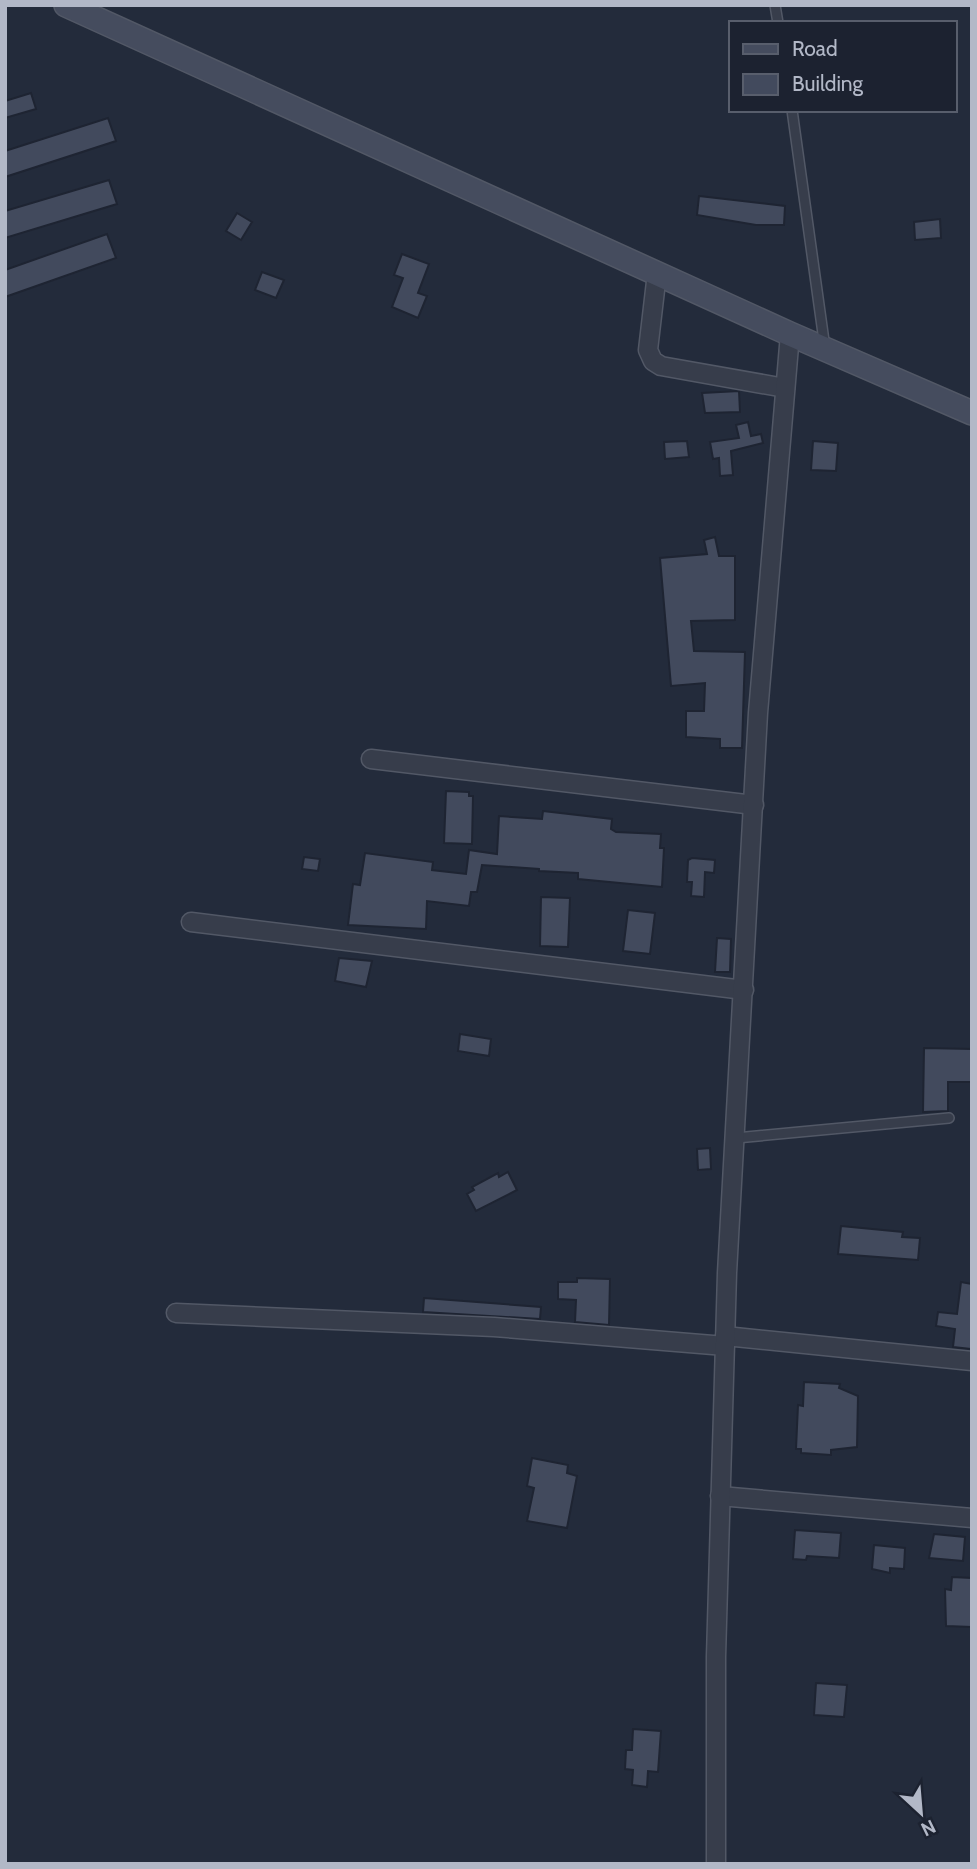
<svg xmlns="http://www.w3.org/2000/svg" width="977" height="1869" viewBox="0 0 977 1869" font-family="Cabin,sans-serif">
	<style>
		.building { fill: #424a5d; stroke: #1e2432; stroke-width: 2 }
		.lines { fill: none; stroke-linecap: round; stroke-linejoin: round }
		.lane-casing { stroke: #525866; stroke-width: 12 }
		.street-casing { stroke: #525866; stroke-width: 21 }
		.secondary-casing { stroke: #525866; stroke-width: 26 }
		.lane { stroke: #373d4b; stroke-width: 9 }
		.street { stroke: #373d4b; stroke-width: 18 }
		.secondary { stroke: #454c5e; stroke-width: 23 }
	</style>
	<rect width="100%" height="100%" fill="#232b3b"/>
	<g class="building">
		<path d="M 31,93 L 36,109 L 5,118 L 5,101 Z"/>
		<path d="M 108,118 L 116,141 L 5,177 L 5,151 Z"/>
		<path d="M 109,180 L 117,204 L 5,238 L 5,211 Z"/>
		<path d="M 699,196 L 785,206 L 784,225 L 756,225 L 697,215 Z"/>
		<path d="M 237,213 L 252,222 L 241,240 L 226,231 Z"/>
		<path d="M 940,219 L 941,238 L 915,240 L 914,222 Z"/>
		<path d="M 107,234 L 116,258 L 5,297 L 5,270 Z"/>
		<path d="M 402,254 L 429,264 L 418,293 L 427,296 L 418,318 L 392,307 L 403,278 L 394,275 Z"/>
		<path d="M 262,272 L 284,280 L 276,298 L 255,290 Z"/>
		<path d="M 739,391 L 740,412 L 705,413 L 702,393 Z"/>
		<path d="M 748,422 L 751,436 L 761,434 L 763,443 L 731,451 L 733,475 L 720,476 L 719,458 L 713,459 L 710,442 L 739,438 L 736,425 Z"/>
		<path d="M 687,441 L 689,457 L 665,459 L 664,442 Z"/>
		<path d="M 813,441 L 838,443 L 836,471 L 811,470 Z"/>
		<path d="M 715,537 L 719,556 L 735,556 L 735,620 L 691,621 L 694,651 L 745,652 L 742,748 L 720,748 L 720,739 L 686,737 L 686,711 L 704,711 L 705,683 L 671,686 L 660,558 L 707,554 L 704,540 Z"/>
		<path d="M 446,791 L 469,792 L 469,796 L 473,796 L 472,844 L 444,843 Z"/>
		<path d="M 543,811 L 612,819 L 611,829 L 616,832 L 661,834 L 660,848 L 664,848 L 662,887 L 578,879 L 578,873 L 539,871 L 539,869 L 482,865 L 477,892 L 471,892 L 469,906 L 427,901 L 426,929 L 348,925 L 353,884 L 360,885 L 365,853 L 433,862 L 432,870 L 466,874 L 469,850 L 497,854 L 499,816 L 542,819 Z"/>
		<path d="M 304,857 L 320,859 L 318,871 L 302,869 Z"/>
		<path d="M 692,858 L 715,860 L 714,873 L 705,872 L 704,897 L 691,896 L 692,882 L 687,882 L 688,860 Z"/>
		<path d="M 541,897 L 570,898 L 568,947 L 540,946 Z"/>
		<path d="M 628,910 L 655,913 L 650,954 L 623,951 Z"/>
		<path d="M 717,938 L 731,939 L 730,972 L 715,972 Z"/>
		<path d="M 339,958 L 372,961 L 366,987 L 335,981 Z"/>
		<path d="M 460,1034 L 491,1039 L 489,1056 L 458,1051 Z"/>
		<path d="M 924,1048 L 972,1049 L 972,1082 L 948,1082 L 948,1111 L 923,1112 Z"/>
		<path d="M 710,1148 L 711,1169 L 698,1170 L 697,1149 Z"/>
		<path d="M 508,1172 L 517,1190 L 476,1211 L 467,1194 L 474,1190 L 472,1187 L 498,1173 L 499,1177 Z"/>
		<path d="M 841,1226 L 903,1232 L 902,1237 L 920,1238 L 918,1260 L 838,1254 Z"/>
		<path d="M 577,1278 L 610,1279 L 609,1325 L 575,1322 L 576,1300 L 558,1299 L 558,1282 L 577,1282 Z"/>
		<path d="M 961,1282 L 972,1284 L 971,1349 L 953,1347 L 955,1329 L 936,1326 L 938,1312 L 957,1314 Z"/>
		<path d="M 424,1298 L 541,1307 L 540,1319 L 423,1312 Z"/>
		<path d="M 804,1382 L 840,1384 L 839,1388 L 858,1396 L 857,1447 L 831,1450 L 831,1455 L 801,1453 L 801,1449 L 796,1449 L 798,1405 L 803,1406 Z"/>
		<path d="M 532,1458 L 568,1465 L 567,1473 L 577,1476 L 567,1528 L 527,1521 L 534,1488 L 527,1486 Z"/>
		<path d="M 795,1530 L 841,1533 L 839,1558 L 807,1556 L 806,1560 L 793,1559 Z"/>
		<path d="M 934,1534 L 965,1537 L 963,1561 L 929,1558 Z"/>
		<path d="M 874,1545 L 905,1548 L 904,1569 L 890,1568 L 890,1573 L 872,1569 Z"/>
		<path d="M 952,1577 L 972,1578 L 972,1627 L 946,1626 L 945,1589 L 951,1590 Z"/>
		<path d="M 816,1683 L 847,1685 L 844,1717 L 814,1715 Z"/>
		<path d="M 633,1729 L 661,1731 L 658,1772 L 648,1771 L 647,1787 L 632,1785 L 633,1770 L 625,1769 L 626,1750 L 632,1750 Z"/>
	</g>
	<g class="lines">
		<g class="lane-casing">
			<g id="lane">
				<path d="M 775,5 L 778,23"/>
				<path d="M 792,110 L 825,348"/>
				<path d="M 736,1138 L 949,1118"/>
			</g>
		</g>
		<g class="street-casing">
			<g id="street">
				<path d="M 657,273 L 648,350 L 653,361 L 661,366 L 785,388"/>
				<path d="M 371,759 L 754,805"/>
				<path d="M 191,922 L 744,990"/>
				<path d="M 176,1313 L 494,1327 L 725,1346"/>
				<path d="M 725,1336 L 972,1361"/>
				<path d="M 720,1496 L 972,1518"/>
				<path d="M 716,1864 L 716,1657 L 727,1273 L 758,713 L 790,334"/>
			</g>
		</g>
		<g class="secondary-casing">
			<path id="secondary" d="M 66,5 L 790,334 L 972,413"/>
		</g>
		<use href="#lane" class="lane"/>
		<use href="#street" class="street"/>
		<use href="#secondary" class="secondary"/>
	</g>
	<rect width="977" height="1869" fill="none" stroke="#b2b8c7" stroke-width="14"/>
	<rect x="729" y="21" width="228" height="91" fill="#1c2230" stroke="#585e6c" stroke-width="2"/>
	<rect x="743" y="44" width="35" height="10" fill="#454c5e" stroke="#585e6c" stroke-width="2"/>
	<text x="792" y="56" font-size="21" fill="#b2b8c7">Road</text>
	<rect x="743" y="74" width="35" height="21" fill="#424a5d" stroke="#585e6c" stroke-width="2"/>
	<text x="792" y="91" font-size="21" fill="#b2b8c7">Building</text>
	<g transform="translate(921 1813) rotate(154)" stroke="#1c2230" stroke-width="5" paint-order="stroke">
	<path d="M0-5L12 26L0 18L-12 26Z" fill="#b2b8c7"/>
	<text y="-10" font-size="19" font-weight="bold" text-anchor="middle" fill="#b2b8c7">N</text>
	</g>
</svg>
